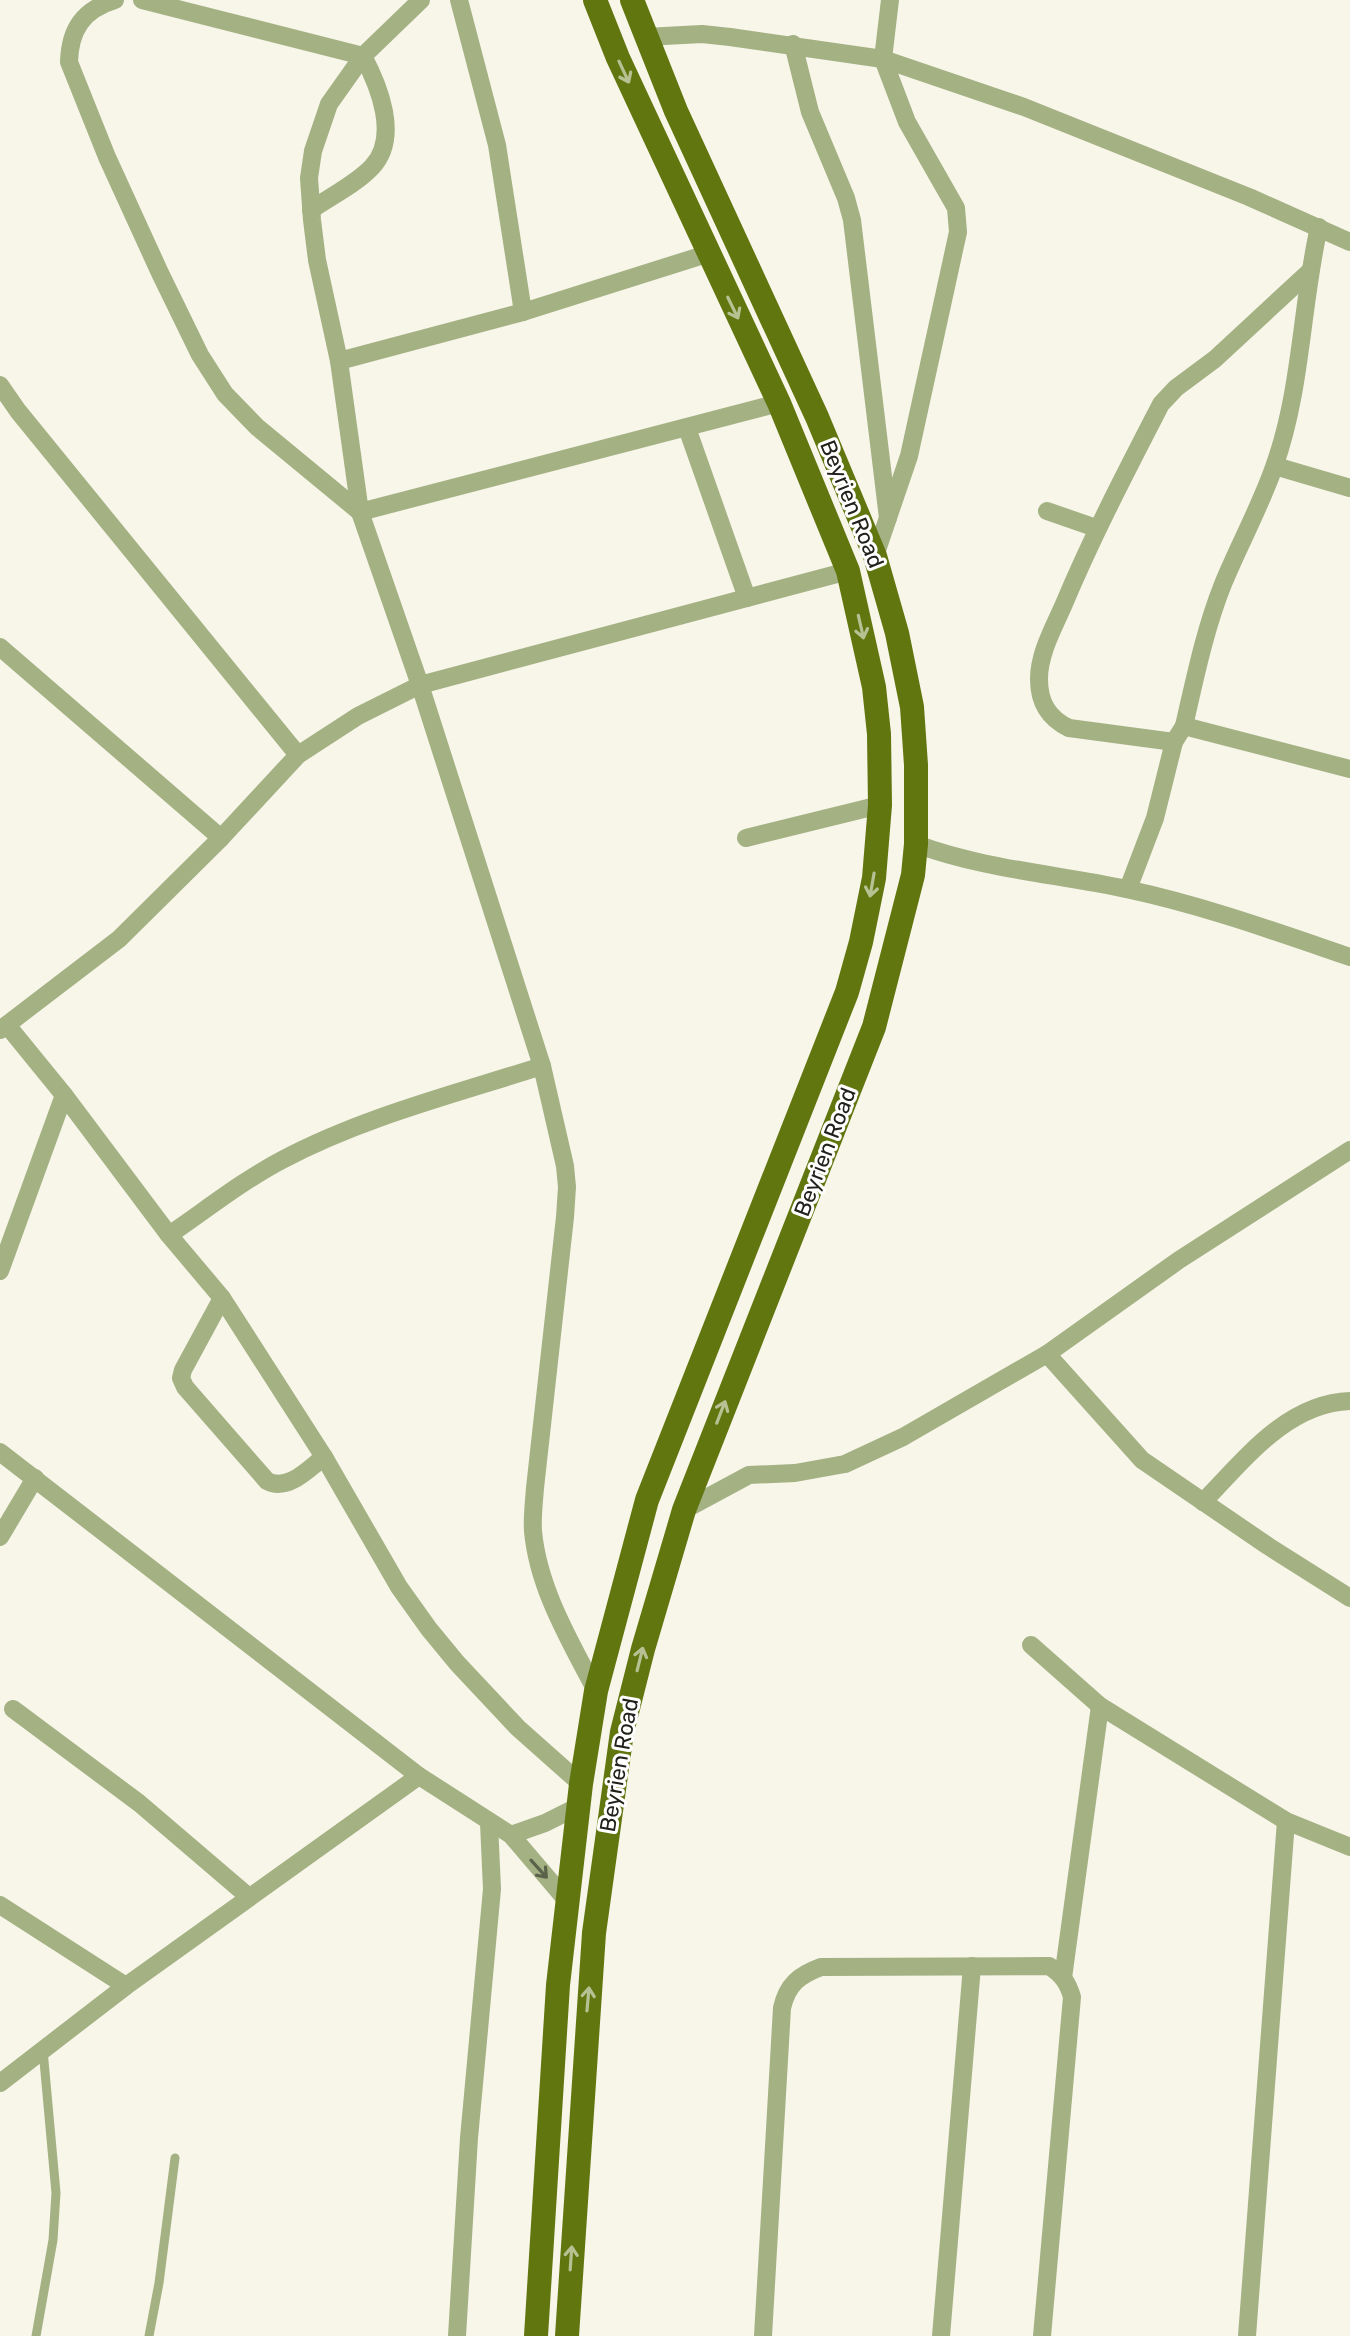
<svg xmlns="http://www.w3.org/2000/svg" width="1350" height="2336" viewBox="0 0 1350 2336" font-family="Rubik,sans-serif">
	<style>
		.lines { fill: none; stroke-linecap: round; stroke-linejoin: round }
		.service { stroke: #a3b183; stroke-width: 9 }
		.minor { stroke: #a3b183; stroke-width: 18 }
		.primary { stroke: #61760e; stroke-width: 24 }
		.oneway { stroke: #b8c193 }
		.oneway2 { stroke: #5c624a }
		.labels { text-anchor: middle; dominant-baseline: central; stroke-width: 6; stroke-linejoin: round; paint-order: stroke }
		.street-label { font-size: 22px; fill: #22211c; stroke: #fff }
	</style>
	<rect width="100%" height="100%" fill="#f8f5e9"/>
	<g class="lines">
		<g class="service">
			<path d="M 36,2336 L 53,2240 L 56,2193 L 43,2050"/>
			<path d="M 149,2336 L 159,2283 L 175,2158"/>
		</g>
		<g class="minor">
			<path d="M 115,0 C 83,10 70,29 69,62 L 107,157 L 160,273 L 200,355 L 225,394 L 257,427 L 360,512 L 779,403"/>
			<path d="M 142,0 L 363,56 C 379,86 400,137 372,167 C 356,184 331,196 311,210"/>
			<path d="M 421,0 L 363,56 L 329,104 L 313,151 L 309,178 L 312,220 L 317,260 L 339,361 L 360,512 L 420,685 L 542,1066 L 565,1166 L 567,1187 L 565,1217 L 535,1488 C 534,1502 532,1517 533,1531 C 538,1588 570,1641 596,1691"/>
			<path d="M 459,0 L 497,145 L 523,312"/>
			<path d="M 645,37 L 702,34 L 730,37 L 883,59 L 1024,107 L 1249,197 L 1350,242"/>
			<path d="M 793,44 L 810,112 L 846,198 L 852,220 L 888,518"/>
			<path d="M 339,361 L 523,312 L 707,254"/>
			<path d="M 0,385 L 18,411 L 298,755"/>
			<path d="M 687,428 L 747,598"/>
			<path d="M 1275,466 L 1350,488"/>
			<path d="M 1047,511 L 1096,528"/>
			<path d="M 875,556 L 909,456 L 958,232 L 956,208 L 907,122 L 883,59 L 890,0"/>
			<path d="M 0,647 L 221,838"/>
			<path d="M 1184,726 C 1195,678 1205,629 1223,584 C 1239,545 1260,507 1274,467 C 1302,389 1301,306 1319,227"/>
			<path d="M 1174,742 L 1069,728 C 1048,718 1039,702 1039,679 C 1039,653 1054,627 1064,604 C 1093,535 1127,470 1161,404 L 1176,388 L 1215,359 L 1309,272"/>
			<path d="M 746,838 L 880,805"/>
			<path d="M 916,844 C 983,869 1056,874 1126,889 C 1202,905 1277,932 1350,957"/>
			<path d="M 1128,889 L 1155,818 L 1174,742 L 1184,726 L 1350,769"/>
			<path d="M 7,1025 L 64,1095 L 169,1235 L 222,1298 L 324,1457 L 399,1587 L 429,1629 L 457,1663 L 518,1728 L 581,1784"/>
			<path d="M 0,1030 L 119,939 L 221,838 L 298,755 L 358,716 L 420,685 L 848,571"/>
			<path d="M 169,1235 C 206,1210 242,1181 282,1160 C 363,1117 455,1094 542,1066"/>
			<path d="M 0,1271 L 64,1095"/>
			<path d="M 222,1298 L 183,1370 L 181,1378 L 185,1387 L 267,1481 C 288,1492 308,1469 324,1457"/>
			<path d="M 1047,1354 L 1142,1460 L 1268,1546 L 1350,1598"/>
			<path d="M 0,1452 L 419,1776 L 511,1835 L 568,1902"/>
			<path d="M 1203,1502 C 1244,1460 1287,1403 1350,1401"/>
			<path d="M 684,1510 L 749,1475 L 795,1473 L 845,1464 L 903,1437 L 1047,1354 L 1179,1260 L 1350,1150"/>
			<path d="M 0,1537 L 35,1478"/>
			<path d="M 1031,1645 L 1100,1706 L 1286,1821 L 1350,1847"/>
			<path d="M 13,1709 L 139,1803 L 249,1897"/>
			<path d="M 511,1835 L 545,1823 L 579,1806"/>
			<path d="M 0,1905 L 126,1986"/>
			<path d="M 1063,1978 L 1100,1706"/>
			<path d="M 0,2083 L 126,1986 L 419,1776"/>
			<path d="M 457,2336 L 469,2138 L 492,1889 L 489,1823"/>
			<path d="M 763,2336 L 782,2008 C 787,1985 799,1975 821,1967 L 1049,1966 C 1062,1974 1068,1983 1072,1997 L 1042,2336"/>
			<path d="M 941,2336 L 972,1966"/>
			<path d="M 1247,2336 L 1286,1821"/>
		</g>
		<g class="primary">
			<path d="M 536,2336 L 558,1985 L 581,1784 L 596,1691 L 647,1500 L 847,992 L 861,942 L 874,878 L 880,805 L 879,734 L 874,687 L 848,571 L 779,403 L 618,58 L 595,0"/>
			<path d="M 567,2336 L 594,1933 L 622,1732 L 643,1649 L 684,1510 L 874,1027 L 913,875 L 916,844 L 916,765 L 912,707 L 897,633 L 875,556 L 817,417 L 676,111 L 632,0"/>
		</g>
	</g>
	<defs><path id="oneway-shaft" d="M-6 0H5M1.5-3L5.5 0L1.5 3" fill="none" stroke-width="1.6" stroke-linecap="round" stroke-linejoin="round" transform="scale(2)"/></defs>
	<g class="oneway">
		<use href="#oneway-shaft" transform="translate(624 72) rotate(65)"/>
		<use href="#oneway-shaft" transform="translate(733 308) rotate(64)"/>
		<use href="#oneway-shaft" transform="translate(861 627) rotate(77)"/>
		<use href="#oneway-shaft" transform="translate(872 885) rotate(100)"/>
		<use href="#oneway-shaft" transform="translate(721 1412) rotate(-69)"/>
		<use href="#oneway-shaft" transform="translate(640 1659) rotate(-76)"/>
		<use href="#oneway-shaft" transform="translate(588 1999) rotate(-85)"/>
		<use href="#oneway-shaft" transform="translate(571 2258) rotate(-86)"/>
	</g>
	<use class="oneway2" href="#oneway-shaft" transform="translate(539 1869) rotate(48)"/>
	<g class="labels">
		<g class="street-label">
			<text transform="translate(852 504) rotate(68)">Beyrien Road</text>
			<text transform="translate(825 1152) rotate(-69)">Beyrien Road</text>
			<text transform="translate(619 1765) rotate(-80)">Beyrien Road</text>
		</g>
	</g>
</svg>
